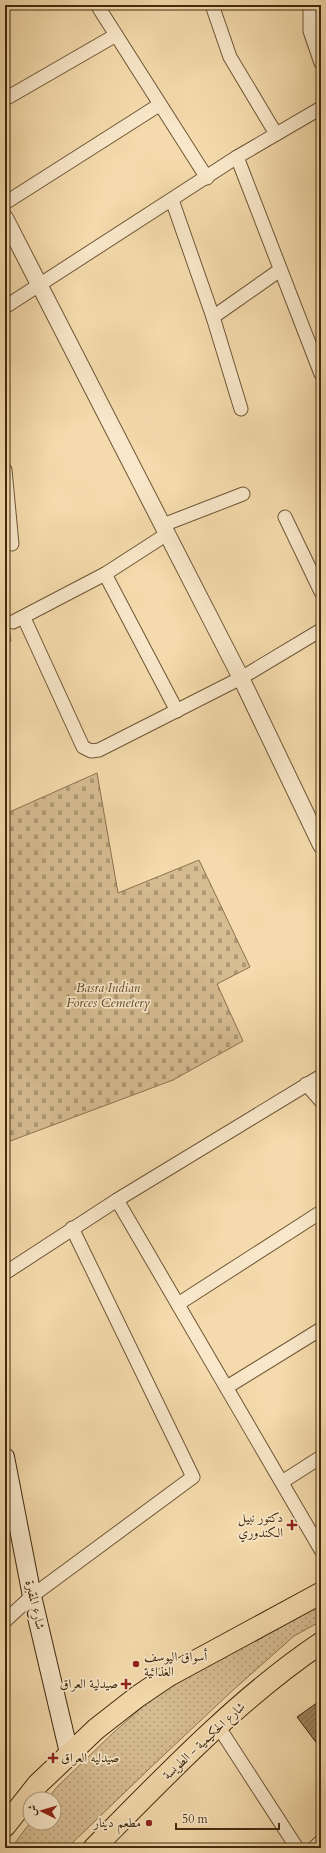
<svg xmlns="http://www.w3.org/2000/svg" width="326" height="1853" viewBox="0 0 326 1853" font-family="Cardo,Amiri,serif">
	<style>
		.cemetery { fill: url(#cemetery-stones); stroke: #8c734f }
		.park { fill: url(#park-dots); stroke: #8c734f }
		.building { fill: url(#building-hatch); stroke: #412a0d }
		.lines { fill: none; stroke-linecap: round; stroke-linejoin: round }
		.minor-casing { stroke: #6e5635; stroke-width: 15 }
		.tertiary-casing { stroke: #6e5635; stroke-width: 18 }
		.secondary-casing { stroke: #412a0d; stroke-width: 20 }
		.primary-casing { stroke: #412a0d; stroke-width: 23 }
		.minor { stroke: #f8e7c9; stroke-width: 13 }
		.tertiary { stroke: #f8e7c9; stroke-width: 16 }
		.secondary { stroke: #f8e7c9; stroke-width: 18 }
		.primary { stroke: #f4daac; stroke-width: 21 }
		.poi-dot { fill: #8f2418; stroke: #f8e7c9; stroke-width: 1.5 }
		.labels { text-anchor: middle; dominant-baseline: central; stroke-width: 3.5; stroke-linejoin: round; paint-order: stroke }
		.park-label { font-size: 13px; font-style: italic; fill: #5f4727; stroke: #f8e7c9 }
		.poi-label { font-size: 13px; fill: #412a0d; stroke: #f8e7c9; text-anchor: end }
		.street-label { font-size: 13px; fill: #412a0d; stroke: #f8e7c9 }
	</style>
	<defs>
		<pattern id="cemetery-stones" width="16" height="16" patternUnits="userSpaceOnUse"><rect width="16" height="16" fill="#d6bc91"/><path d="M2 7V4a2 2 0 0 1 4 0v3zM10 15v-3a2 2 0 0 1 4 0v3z" fill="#af9975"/></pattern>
		<pattern id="park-dots" width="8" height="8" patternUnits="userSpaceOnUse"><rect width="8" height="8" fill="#d6bc91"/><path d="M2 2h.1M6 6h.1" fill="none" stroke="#af9975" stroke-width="1.8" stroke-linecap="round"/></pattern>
		<pattern id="building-hatch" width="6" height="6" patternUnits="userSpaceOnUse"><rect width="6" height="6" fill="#9e8660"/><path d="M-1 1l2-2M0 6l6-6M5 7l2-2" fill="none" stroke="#826e4e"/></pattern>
	</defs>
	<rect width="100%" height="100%" fill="#f4daac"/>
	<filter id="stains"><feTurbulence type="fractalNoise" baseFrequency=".005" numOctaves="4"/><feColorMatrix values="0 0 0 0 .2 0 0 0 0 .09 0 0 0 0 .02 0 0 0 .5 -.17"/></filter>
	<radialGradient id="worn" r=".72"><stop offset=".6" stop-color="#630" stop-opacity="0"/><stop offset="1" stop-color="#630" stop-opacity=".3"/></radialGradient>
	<g class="cemetery">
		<path d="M 5,599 L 11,641 L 5,643 Z"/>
		<path d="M 97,773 L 118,893 L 199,860 L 250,967 L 217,984 L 243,1041 L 173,1080 L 5,1143 L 5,814 Z"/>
	</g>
	<path class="park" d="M 321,1603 L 321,1621 L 294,1636 L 232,1691 L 149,1769 L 67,1848 L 11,1848 L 30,1823 L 54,1823 L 54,1799 L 48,1799 L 56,1788 L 113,1733 L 158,1693 Z"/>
	<path class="building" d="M 321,1700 L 321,1749 L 297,1717 Z"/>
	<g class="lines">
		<g class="minor-casing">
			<g id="minor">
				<path d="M 97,5 L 207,178"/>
				<path d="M 212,5 L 230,57 L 276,134"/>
				<path d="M 310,5 L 310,31 L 321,63"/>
				<path d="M 5,99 L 116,35"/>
				<path d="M 237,157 L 321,374"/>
				<path d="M 172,200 L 213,317 L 241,409"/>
				<path d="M 5,203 L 159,105"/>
				<path d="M 5,307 L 237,157 L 321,108"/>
				<path d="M 213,317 L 280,270"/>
				<path d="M 5,470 L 12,544"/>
				<path d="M 285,517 L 321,592"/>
				<path d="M 163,525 L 243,494"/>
				<path d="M 105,574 L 177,711"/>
				<path d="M 24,618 L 83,747 L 91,751 L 99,750 L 241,678 L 321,630"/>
				<path d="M 13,622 L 105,574 L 167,534"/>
				<path d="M 306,1084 L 321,1101"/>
				<path d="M 117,1200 L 321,1550"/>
				<path d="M 5,1273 L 117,1200 L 321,1076"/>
				<path d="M 178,1304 L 321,1212"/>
				<path d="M 227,1387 L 321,1329"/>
				<path d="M 282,1482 L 321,1457"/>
				<path d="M 5,1621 L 32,1596 L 193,1477 L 72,1228"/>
				<path d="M 218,1726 L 297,1848"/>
				<path d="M 314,1848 L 321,1841"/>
			</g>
		</g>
		<g class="tertiary-casing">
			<path id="tertiary" d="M 5,218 L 241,678 L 321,845"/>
		</g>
		<g class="secondary-casing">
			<path id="secondary" d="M 5,1457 L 32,1596 L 69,1753"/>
		</g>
		<g class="primary-casing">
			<g id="primary">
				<path d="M 5,1826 L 38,1784 L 96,1729 L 137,1697 L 168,1676 L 321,1593"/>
				<path d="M 94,1848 C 163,1778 239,1698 321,1643"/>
			</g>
		</g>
		<use href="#minor" class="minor"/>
		<use href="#tertiary" class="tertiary"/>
		<use href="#secondary" class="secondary"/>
		<use href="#primary" class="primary"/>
	</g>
	<g class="poi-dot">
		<path d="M290 1519h4v4h4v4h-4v4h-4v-4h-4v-4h4z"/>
		<circle cx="136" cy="1664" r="4"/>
		<path d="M124 1678h4v4h4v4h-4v4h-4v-4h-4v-4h4z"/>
		<path d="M51 1752h4v4h4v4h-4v4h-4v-4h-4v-4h4z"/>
		<circle cx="149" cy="1823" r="4"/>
	</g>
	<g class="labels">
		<g class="park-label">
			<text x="108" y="988">Basra Indian<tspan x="108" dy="15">Forces Cemetery</tspan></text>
		</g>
		<g class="poi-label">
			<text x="283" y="1518">دكتور نبيل<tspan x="283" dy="15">الكندوري</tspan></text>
			<text x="144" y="1657" text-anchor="start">أسواق اليوسف<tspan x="144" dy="15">الغذائية</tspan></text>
			<text x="118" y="1684">صيدلية العراق</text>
			<text x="61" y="1758" text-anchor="start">صيدليه العراق</text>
			<text x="141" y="1823">مطعم دينار</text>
		</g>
		<g class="street-label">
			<text transform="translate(35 1605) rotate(77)">شارع المقبرة</text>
			<text transform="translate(204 1741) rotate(-43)">شارع الحكيمية - الطويسة</text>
		</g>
	</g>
	<rect width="326" height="1853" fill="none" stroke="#f4daac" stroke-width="20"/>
	<rect x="6" y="6" width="314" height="1841" fill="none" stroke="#412a0d" stroke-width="2"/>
	<rect x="10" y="10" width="306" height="1833" fill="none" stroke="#412a0d"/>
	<g transform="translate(42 1811) rotate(275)"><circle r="19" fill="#f8e7c9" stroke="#af9b7e"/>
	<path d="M0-3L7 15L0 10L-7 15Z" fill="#8f2418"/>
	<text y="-6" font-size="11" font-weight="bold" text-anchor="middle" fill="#412a0d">ش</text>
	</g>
	<path d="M176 1823v6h103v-6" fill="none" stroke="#412a0d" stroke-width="2"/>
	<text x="182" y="1823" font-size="12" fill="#412a0d" stroke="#f8e7c9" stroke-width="3" paint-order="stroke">50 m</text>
	<rect width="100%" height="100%" filter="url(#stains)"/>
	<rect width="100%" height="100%" fill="url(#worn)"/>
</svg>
